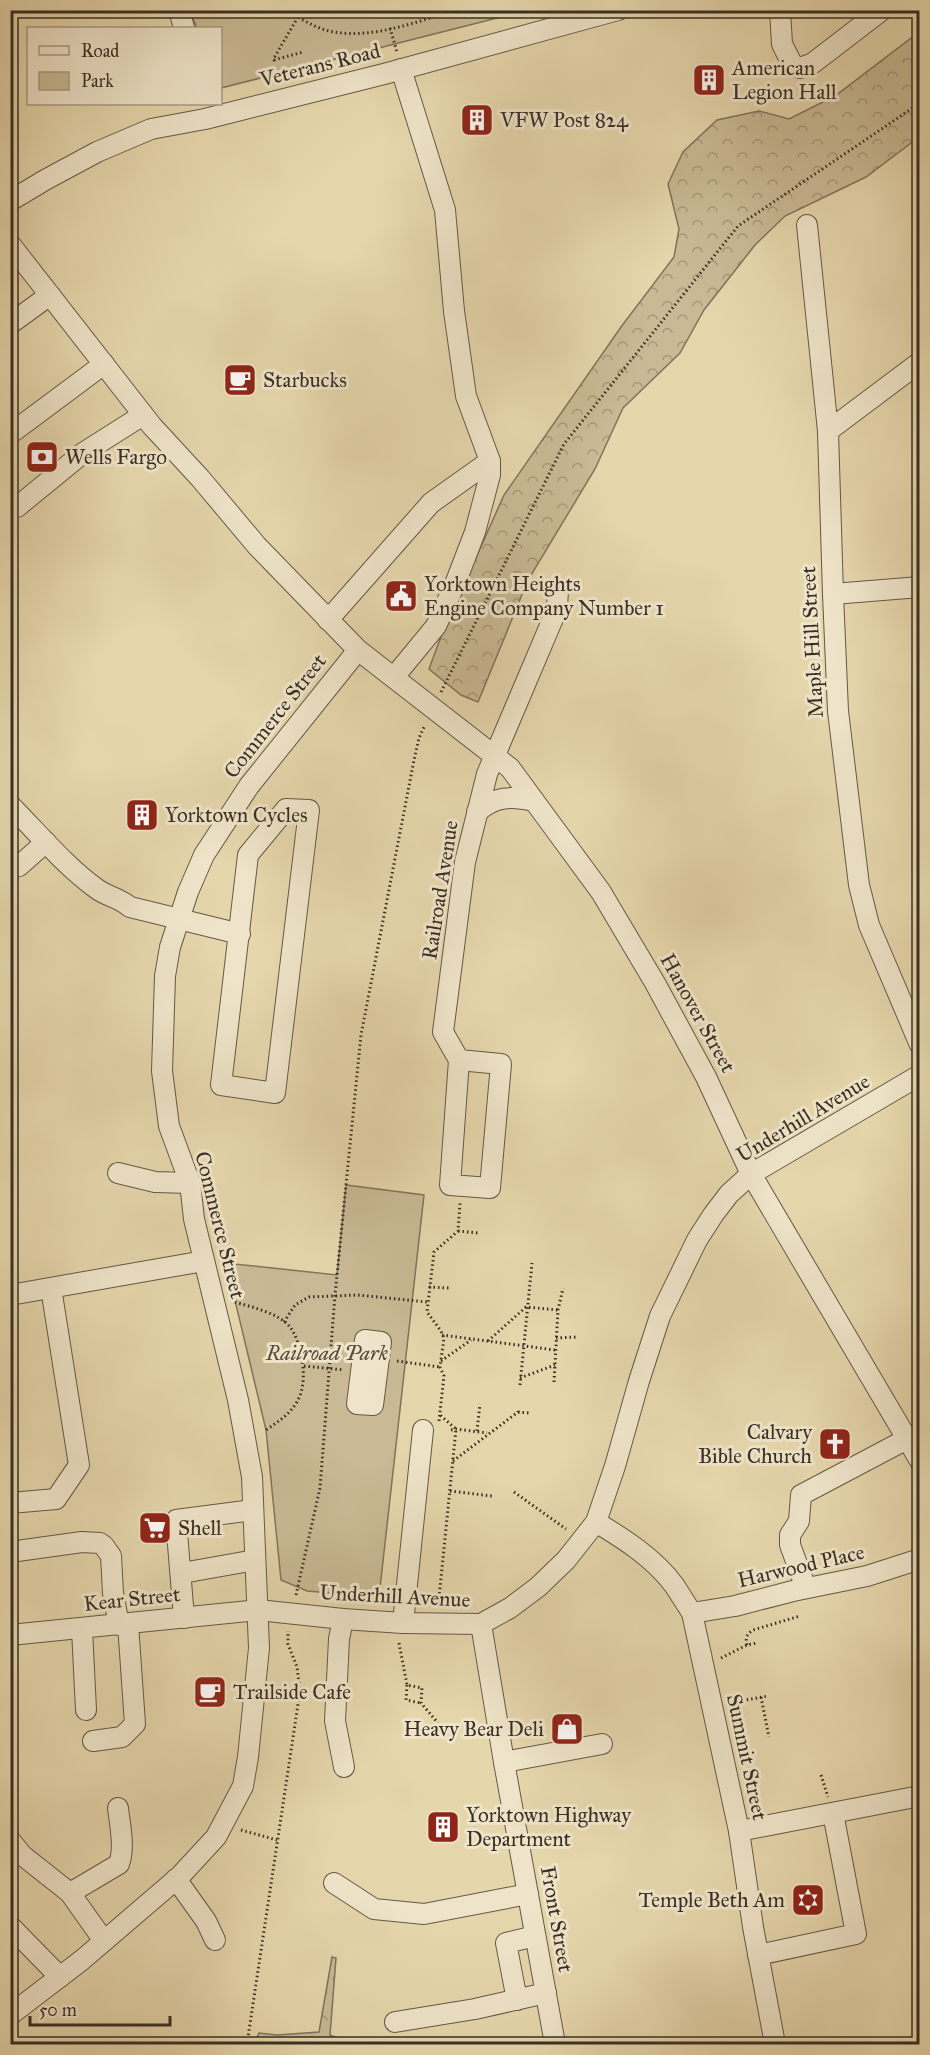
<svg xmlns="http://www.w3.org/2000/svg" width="930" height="2055" viewBox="0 0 930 2055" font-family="'IM FELL Great Primer',serif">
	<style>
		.forest { fill: url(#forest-crowns); stroke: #81745c; stroke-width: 1.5 }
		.park { fill: #c9ba95; stroke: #81745c; stroke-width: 1.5 }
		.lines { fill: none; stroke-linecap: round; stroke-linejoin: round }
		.minor-casing { stroke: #645946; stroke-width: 22 }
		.path { stroke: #392f24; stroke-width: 3; stroke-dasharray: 1.5 3; stroke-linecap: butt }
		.minor { stroke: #efe4c9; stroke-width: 20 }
		.labels { text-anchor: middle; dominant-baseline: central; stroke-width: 6; stroke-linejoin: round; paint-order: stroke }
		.street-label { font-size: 21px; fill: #392f24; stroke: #efe4c9 }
		.poi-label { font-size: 21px; fill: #392f24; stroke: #efe4c9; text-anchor: start }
		.park-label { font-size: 21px; font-style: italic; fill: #564b3b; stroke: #efe4c9 }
	</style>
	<defs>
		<pattern id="forest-crowns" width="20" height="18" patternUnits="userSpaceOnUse" patternTransform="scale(1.5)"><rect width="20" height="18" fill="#c9ba95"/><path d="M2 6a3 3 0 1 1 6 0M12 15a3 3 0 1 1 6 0" fill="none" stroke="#a49879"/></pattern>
	</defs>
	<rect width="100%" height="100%" fill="#e6d6ac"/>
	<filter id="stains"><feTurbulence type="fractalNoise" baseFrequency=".00333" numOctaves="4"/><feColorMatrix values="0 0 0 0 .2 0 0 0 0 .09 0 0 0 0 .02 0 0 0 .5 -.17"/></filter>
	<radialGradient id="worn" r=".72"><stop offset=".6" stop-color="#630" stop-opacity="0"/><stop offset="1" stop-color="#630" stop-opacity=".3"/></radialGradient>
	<g class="forest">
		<path d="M 919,32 L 919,137 L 866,177 L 785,216 L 755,245 L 704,310 L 680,353 L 623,408 L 595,469 L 528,580 L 478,702 L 461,695 L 429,669 L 443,631 L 504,495 L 621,327 L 674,257 L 679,229 L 668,184 L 683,152 L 717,120 L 759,111 L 789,119 L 835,96 Z"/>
		<path d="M 332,1957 L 336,1958 L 330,2035 L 352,2044 L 254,2044 L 259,2033 L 277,2035 L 319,2032 Z"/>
	</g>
	<g class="park">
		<path d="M 190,11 L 525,11 L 221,88 L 220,28 L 197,28 Z"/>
		<path d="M 346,1185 L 424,1195 L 379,1597 L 307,1591 L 281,1580 L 266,1430 L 226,1263 L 337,1275 Z"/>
	</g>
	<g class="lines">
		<g class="minor-casing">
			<g id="minor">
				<path d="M 179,10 L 184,28"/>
				<path d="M 780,10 L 782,44 L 792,64 L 800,68 L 813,63 L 882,10"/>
				<path d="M 10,201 L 45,180 L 97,152 L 151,129 L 205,119 L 384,74 L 618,10"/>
				<path d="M 807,225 L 828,431 L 833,594 L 838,711 L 859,885 L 869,925 L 920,1045"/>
				<path d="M 10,244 L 152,426 L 200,478 L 257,546 L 358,650 L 510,768 L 601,892 L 655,983 L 706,1077 L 751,1174 L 920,1461"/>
				<path d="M 10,324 L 50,295"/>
				<path d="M 828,431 L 920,362"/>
				<path d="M 10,434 L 104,364"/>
				<path d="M 10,500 L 17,507 L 83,453 L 143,415"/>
				<path d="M 833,594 L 920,587"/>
				<path d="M 328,620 L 431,503 L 490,461 L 466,396 L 454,311 L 445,210 L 401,69"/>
				<path d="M 394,677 L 436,626 L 455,584 L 475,532 L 490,475 L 490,461"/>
				<path d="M 10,805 C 38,833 65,866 97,889 C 108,897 118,897 130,907 L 240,934"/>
				<path d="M 286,809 L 309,810 L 275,1093 L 221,1085 L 248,855 Z"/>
				<path d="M 477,812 C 495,796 511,796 534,801"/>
				<path d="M 10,861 L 19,866 L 46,842"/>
				<path d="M 459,1060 L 501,1064 L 490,1188 L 450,1185 L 459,1060 L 443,1032 L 465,862 L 487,774 L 557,609 L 558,589"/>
				<path d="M 118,1173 L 155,1182 L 190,1183"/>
				<path d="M 10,1295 L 204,1261"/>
				<path d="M 365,1340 L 381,1342 L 373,1405 L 357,1404 Z"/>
				<path d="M 10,1503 L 56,1499 L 79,1465 L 51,1288"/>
				<path d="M 596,1522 C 624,1539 654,1558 674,1585 C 680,1594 686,1604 692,1613 L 739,1831 L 753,1927 L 775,2044"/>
				<path d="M 10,1552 L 82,1542 L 100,1543 L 104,1546 L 111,1556 L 113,1593 L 119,1625"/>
				<path d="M 182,1573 L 255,1560"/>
				<path d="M 806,1588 L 790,1545 L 790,1535 L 799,1521 L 801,1495 L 907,1439"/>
				<path d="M 692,1613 L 735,1606 L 793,1591 L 867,1576 L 920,1559"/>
				<path d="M 184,1618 L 176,1520 L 253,1510"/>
				<path d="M 343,1619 L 339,1639 L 335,1721 L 344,1767"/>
				<path d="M 403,1623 L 423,1430"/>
				<path d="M 481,1624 L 504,1762 L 555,2044"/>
				<path d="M 82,1629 L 86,1710"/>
				<path d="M 10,1635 L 258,1610 L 343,1619 L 403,1623 L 481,1624 L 510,1608 L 538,1587 L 566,1560 L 596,1522 L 615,1466 L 639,1381 L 660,1316 L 697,1240 L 713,1215 L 729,1194 L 751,1174 L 920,1075"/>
				<path d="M 93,1741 L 122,1737 L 135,1724 L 128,1624"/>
				<path d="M 504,1762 L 602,1744"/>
				<path d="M 739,1831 L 920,1796"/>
				<path d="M 10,1840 L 22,1855 L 70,1893 L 104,1941"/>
				<path d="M 176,1879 L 206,1921 L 215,1940"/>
				<path d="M 334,1883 L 374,1909 L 424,1914 L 528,1894"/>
				<path d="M 70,1893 L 119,1864 C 125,1847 120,1826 118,1808"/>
				<path d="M 10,1926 L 60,1977"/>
				<path d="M 758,1955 L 856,1934 L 833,1813"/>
				<path d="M 517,2000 L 506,1943 L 535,1936"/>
				<path d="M 10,2015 L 82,1960 L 180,1876 L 216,1837 L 243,1786 L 248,1757 L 259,1648 L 252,1477 L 238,1400 L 194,1219 L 190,1183 L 169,1126 L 162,1071 L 165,976 L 170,947 L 188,892 L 204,855 L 249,786 L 358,650"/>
				<path d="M 395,2022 L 475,2009 L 546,1993"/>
			</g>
		</g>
		<g class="path">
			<path d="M 287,10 C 302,20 317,29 334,32 C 374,39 418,21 457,10"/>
			<path d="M 298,17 L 274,58 L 274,60 L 303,52"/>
			<path d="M 390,28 L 397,52"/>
			<path d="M 441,692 L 564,444 L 738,226 L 920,103"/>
			<path d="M 458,1231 L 478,1233"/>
			<path d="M 429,1287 L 450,1288"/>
			<path d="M 235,1302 C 251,1307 279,1313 290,1327 C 302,1343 308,1379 299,1398 C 292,1413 279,1421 266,1430"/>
			<path d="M 284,1322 L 295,1305 L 309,1297 L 358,1295 L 427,1302"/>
			<path d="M 442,1335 L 555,1350"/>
			<path d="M 556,1338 L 577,1337"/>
			<path d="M 488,1341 L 526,1307 L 558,1310"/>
			<path d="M 397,1361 L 440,1367"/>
			<path d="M 441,1361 L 471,1340"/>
			<path d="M 304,1366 L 344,1370"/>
			<path d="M 520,1378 L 555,1365"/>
			<path d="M 554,1382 L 558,1310 L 563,1288"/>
			<path d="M 520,1385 L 532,1263"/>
			<path d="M 518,1412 L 529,1413"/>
			<path d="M 439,1421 L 444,1376 L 440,1367 L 444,1338 L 441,1331 L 427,1312 L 434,1252 L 458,1231 L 460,1203"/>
			<path d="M 451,1430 L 456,1429 L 487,1433"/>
			<path d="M 477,1431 L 480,1404"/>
			<path d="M 453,1461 L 518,1412 L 518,1408"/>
			<path d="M 450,1491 L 492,1496"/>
			<path d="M 514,1492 L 566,1529"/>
			<path d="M 296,1595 L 320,1488 L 335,1295 L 361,1035 L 414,760 L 419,738 L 425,725"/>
			<path d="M 439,1598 L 456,1429 L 440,1415"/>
			<path d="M 399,1643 L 407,1685 L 422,1688 L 421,1703 L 438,1723"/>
			<path d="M 747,1645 C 745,1638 747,1634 753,1630 L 800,1616"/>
			<path d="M 721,1658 L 747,1645 L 757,1643"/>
			<path d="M 407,1685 L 406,1700 L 421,1703"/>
			<path d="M 761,1697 L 769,1737"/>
			<path d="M 729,1703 L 768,1696"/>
			<path d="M 821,1775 L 828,1797"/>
			<path d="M 241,1830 L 277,1840"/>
			<path d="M 247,2044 L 300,1691 L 297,1667 L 288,1644 L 288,1631"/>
		</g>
		<use href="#minor" class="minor"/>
	</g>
	<defs>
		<g id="building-square" transform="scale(1.725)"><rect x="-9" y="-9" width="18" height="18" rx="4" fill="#8f2418" stroke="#efe4c9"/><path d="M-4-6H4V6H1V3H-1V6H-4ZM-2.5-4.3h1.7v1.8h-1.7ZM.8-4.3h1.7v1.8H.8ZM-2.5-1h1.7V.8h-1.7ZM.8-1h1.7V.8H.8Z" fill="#fff"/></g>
		<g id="cafe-square" transform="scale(1.725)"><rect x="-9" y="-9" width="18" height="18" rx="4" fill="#8f2418" stroke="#efe4c9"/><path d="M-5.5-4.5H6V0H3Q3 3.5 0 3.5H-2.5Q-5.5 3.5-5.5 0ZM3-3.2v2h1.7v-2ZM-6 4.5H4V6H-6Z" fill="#fff"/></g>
		<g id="bank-square" transform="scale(1.725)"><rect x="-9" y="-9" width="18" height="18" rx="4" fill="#8f2418" stroke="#efe4c9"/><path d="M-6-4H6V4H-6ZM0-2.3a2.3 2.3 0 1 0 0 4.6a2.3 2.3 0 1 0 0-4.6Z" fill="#fff"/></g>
		<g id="civic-square" transform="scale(1.725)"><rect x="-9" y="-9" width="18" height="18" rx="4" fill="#8f2418" stroke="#efe4c9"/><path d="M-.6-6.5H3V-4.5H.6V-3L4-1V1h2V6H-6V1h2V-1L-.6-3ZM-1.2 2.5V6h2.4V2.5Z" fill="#fff"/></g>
		<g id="church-square" transform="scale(1.725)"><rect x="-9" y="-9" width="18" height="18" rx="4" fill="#8f2418" stroke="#efe4c9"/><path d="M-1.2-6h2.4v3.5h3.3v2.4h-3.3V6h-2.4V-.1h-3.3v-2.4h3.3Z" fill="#fff"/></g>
		<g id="supermarket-square" transform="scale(1.725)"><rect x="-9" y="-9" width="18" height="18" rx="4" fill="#8f2418" stroke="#efe4c9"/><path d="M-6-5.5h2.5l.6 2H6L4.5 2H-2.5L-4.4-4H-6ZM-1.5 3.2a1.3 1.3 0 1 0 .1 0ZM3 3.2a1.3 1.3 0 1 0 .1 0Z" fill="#fff"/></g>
		<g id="shop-square" transform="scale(1.725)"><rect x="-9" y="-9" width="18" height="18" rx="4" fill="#8f2418" stroke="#efe4c9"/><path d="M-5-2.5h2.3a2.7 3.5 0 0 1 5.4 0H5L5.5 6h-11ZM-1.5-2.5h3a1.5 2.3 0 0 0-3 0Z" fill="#fff"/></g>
		<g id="synagogue-square" transform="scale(1.725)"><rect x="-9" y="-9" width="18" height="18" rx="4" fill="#8f2418" stroke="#efe4c9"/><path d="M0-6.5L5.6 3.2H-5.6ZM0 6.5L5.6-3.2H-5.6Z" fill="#fff"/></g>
	</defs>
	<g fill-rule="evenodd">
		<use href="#building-square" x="709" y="80"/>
		<use href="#building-square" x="477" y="120"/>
		<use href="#cafe-square" x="240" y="380"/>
		<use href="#bank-square" x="42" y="457"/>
		<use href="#civic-square" x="401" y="596"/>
		<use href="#building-square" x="142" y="815"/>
		<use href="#church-square" x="835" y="1444"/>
		<use href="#supermarket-square" x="155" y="1528"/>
		<use href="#cafe-square" x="210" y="1692"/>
		<use href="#shop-square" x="567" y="1729"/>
		<use href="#building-square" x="443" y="1827"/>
		<use href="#synagogue-square" x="808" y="1900"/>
	</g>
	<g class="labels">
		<g class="street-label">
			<text transform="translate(320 65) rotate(-14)">Veterans Road</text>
			<text transform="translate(812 642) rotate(-93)">Maple Hill Street</text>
			<text transform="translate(275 716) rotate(-52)">Commerce Street</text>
			<text transform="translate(440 890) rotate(-81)">Railroad Avenue</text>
			<text transform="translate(698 1013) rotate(61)">Hanover Street</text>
			<text transform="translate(803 1118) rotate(-31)">Underhill Avenue</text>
			<text transform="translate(220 1225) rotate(76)">Commerce Street</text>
			<text transform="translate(801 1566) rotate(-13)">Harwood Place</text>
			<text transform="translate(395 1596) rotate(3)">Underhill Avenue</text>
			<text transform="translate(132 1599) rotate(-6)">Kear Street</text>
			<text transform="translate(747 1757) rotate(78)">Summit Street</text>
			<text transform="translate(557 1919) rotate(80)">Front Street</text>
		</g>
		<g class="poi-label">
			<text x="732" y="68">American<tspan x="732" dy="24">Legion Hall</tspan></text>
			<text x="500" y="120">VFW Post 824</text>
			<text x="263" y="380">Starbucks</text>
			<text x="65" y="457">Wells Fargo</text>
			<text x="424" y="584">Yorktown Heights<tspan x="424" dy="24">Engine Company Number 1</tspan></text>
			<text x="165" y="815">Yorktown Cycles</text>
			<text x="812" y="1432" text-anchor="end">Calvary<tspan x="812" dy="24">Bible Church</tspan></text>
			<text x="178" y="1528">Shell</text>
			<text x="233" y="1692">Trailside Cafe</text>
			<text x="544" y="1729" text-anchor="end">Heavy Bear Deli</text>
			<text x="466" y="1815">Yorktown Highway<tspan x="466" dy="24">Department</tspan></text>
			<text x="785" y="1900" text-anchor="end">Temple Beth Am</text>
		</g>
		<g class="park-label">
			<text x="327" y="1353">Railroad Park</text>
		</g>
	</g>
	<rect width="930" height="2055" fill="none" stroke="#e6d6ac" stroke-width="36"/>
	<rect x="12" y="12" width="906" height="2031" fill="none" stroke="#392f24" stroke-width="3"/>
	<rect x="18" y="18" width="894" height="2019" fill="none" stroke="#392f24" stroke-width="1.5"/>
	<rect x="27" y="27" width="195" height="78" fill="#efe4c9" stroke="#a69c87" stroke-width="1.5"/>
	<rect x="39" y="46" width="30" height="9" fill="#efe4c9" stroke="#a69c87" stroke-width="1.5"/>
	<text x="81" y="57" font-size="18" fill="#392f24">Road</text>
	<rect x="39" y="72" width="30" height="18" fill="#c9ba95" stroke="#a69c87" stroke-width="1.5"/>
	<text x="81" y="87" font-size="18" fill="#392f24">Park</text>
	<path d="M30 2016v9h140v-9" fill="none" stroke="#392f24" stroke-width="3"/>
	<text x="39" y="2016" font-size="18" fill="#392f24" stroke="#efe4c9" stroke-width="4.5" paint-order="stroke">50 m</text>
	<rect width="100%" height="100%" filter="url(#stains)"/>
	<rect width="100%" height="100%" fill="url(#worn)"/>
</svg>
